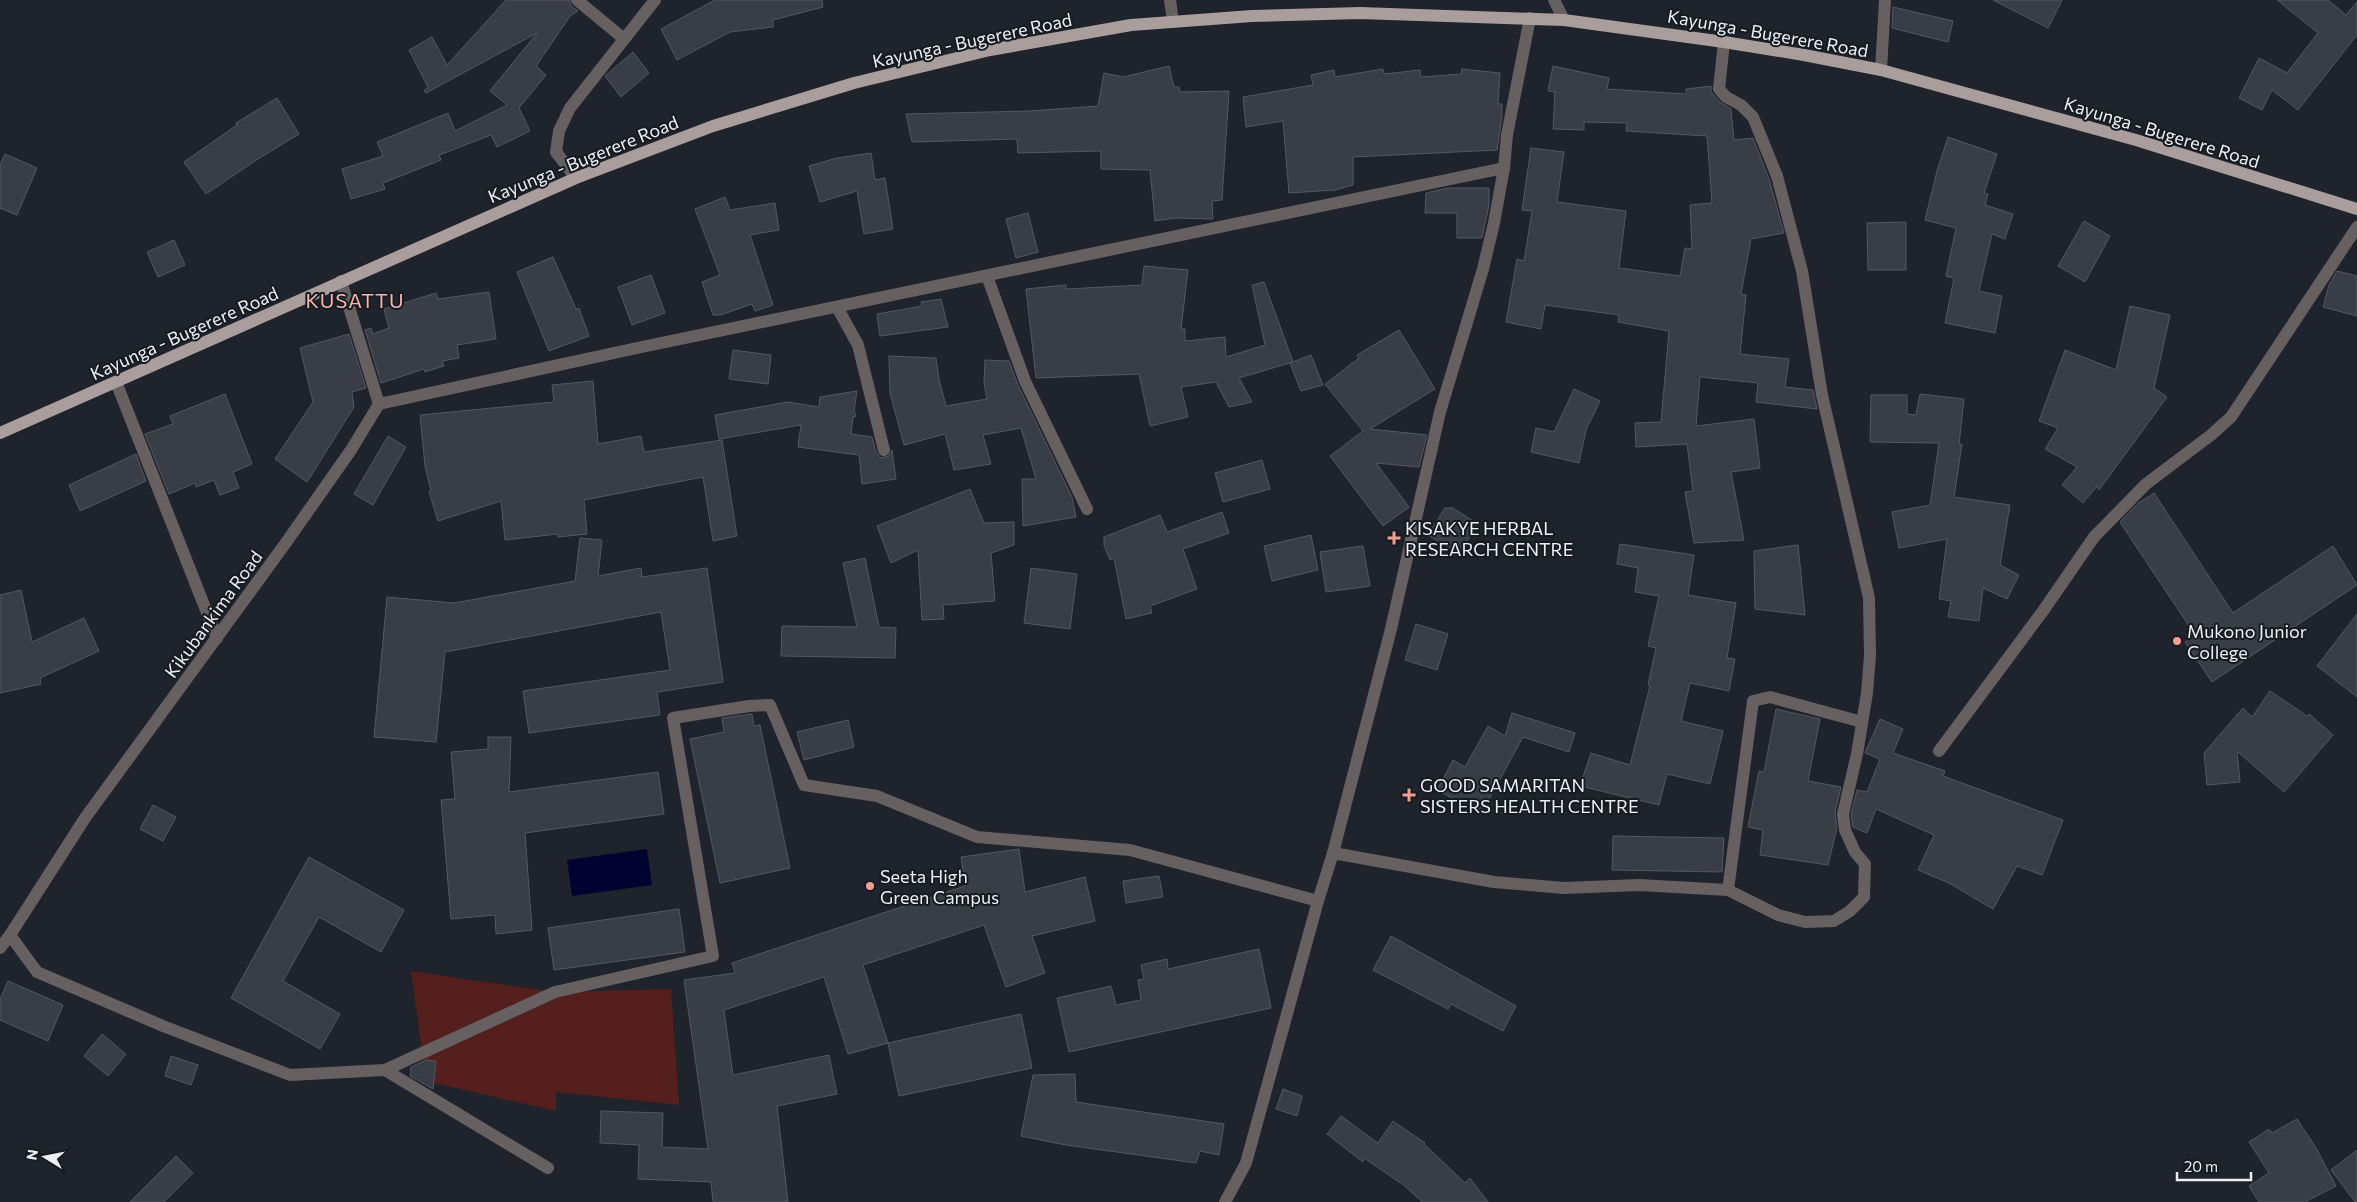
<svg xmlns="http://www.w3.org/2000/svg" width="2357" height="1202" viewBox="0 0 2357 1202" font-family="Commissioner,sans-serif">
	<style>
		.green { fill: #541f1c }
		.water { fill: #000230 }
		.building { fill: #393d46; stroke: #545861 }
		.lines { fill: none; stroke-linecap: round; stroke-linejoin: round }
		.service { stroke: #666060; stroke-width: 12 }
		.minor { stroke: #666060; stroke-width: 12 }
		.tertiary { stroke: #666060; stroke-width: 12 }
		.primary { stroke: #a99e9c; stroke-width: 12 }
		.poi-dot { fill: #f59c93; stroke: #161a21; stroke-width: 2 }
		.labels { text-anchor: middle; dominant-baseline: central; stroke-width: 4; stroke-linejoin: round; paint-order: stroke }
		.street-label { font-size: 18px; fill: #edeff5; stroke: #161a21 }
		.poi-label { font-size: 18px; fill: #edeff5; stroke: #161a21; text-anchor: start }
		.quarter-label { font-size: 20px; letter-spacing: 1px; fill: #f8b5ad; stroke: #161a21 }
	</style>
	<rect width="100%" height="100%" fill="#1f232b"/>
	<path class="green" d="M 411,971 L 555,992 L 671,989 L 679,1105 L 556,1092 L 556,1111 L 426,1081 Z"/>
	<path class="water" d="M 647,849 L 652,885 L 572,896 L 567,860 Z"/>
	<g class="building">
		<path d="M 506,0 L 569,0 L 571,6 L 578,11 L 571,15 L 536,66 L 546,75 L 519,108 L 530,131 L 497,147 L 491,135 L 439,155 L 441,160 L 383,183 L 385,189 L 351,199 L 342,169 L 383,156 L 377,142 L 448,113 L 455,131 L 507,105 L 490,91 L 537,33 L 426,93 L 424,91 L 428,87 L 409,50 L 432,37 L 447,65 Z"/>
		<path d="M 715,0 L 822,0 L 823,7 L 773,20 L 773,27 L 730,32 L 677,60 L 661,29 Z"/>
		<path d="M 1993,0 L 2062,0 L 2048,28 Z"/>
		<path d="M 2277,0 L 2328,0 L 2346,15 L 2357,2 L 2357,35 L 2298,110 L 2272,90 L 2262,110 L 2239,98 L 2259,58 L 2287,73 L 2318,33 Z"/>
		<path d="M 1893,7 L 1953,21 L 1948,42 L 1892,28 Z"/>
		<path d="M 633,52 L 649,73 L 621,97 L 605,76 Z"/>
		<path d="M 1169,66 L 1174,87 L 1179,87 L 1180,92 L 1229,91 L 1222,200 L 1212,201 L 1213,219 L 1176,218 L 1155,221 L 1150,170 L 1101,169 L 1101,151 L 1018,153 L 1017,139 L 912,142 L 906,114 L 1029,111 L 1098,106 L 1104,73 L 1123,77 Z"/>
		<path d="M 1553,66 L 1609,78 L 1607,89 L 1686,94 L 1686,89 L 1711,86 L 1711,92 L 1720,102 L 1731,109 L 1734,140 L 1753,138 L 1769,179 L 1784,233 L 1751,239 L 1741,294 L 1746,295 L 1740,354 L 1789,359 L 1785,387 L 1813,390 L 1817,409 L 1756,402 L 1758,383 L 1700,377 L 1696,426 L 1754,419 L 1760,468 L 1731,472 L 1744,540 L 1694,543 L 1685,492 L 1693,491 L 1687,444 L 1636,447 L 1635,423 L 1661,422 L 1669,331 L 1618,322 L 1619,315 L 1545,305 L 1541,329 L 1506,322 L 1517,259 L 1524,261 L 1532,211 L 1522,210 L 1531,148 L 1564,152 L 1557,202 L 1626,211 L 1619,268 L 1680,276 L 1685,248 L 1692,249 L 1690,205 L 1712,203 L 1707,136 L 1626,131 L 1627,123 L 1584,122 L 1584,130 L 1553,129 L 1555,92 L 1548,91 Z"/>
		<path d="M 1383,69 L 1384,74 L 1420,70 L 1421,77 L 1461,74 L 1462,69 L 1500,73 L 1498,104 L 1502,104 L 1502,116 L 1497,150 L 1353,157 L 1353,185 L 1335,190 L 1289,193 L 1283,121 L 1246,127 L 1243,97 L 1313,85 L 1311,75 L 1334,70 L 1335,77 Z"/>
		<path d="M 277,98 L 299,134 L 258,159 L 206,194 L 184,162 L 237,125 L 236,123 Z"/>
		<path d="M 1948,137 L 1997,154 L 1984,193 L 1988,194 L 1985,205 L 2013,214 L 2005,239 L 1992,234 L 1979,291 L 2002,296 L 1995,333 L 1945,323 L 1954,278 L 1946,276 L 1956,228 L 1925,220 L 1937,171 Z"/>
		<path d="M 871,153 L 875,180 L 885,178 L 893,229 L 864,234 L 857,191 L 820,202 L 809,166 L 837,158 Z"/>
		<path d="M 5,154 L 37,168 L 17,215 L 0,208 L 0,165 Z"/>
		<path d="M 1448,188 L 1489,188 L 1489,205 L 1482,238 L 1457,238 L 1457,213 L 1425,213 L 1426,193 Z"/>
		<path d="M 725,197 L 730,210 L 775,203 L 779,230 L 750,235 L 773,305 L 755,311 L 752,304 L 721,315 L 713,315 L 702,282 L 720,275 L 695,209 Z"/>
		<path d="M 1028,213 L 1038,252 L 1016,258 L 1006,219 Z"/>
		<path d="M 2084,221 L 2110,236 L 2085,282 L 2058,266 Z"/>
		<path d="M 1906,222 L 1906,270 L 1868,270 L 1867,223 Z"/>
		<path d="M 174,240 L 185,265 L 158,277 L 147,252 Z"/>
		<path d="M 553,257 L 576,309 L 579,308 L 589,336 L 549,351 L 517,272 Z"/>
		<path d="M 1144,266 L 1188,270 L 1181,329 L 1185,329 L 1185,341 L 1225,337 L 1226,357 L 1265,345 L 1252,285 L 1264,282 L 1293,362 L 1239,378 L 1252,402 L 1229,407 L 1216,382 L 1181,387 L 1188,417 L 1150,426 L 1139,374 L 1036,378 L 1026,289 L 1066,285 L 1066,289 L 1142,285 Z"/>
		<path d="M 2337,271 L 2357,276 L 2357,316 L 2323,307 L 2329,285 Z"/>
		<path d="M 651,275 L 665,313 L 632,325 L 618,287 Z"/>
		<path d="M 489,292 L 496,339 L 457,345 L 459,358 L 442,361 L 444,366 L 425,372 L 424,369 L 381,383 L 365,330 L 371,328 L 373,334 L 389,328 L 384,309 L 436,293 L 438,299 Z"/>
		<path d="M 941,299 L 948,327 L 880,336 L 877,314 L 922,306 L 921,302 Z"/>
		<path d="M 2130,306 L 2170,315 L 2154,388 L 2167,397 L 2099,490 L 2097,486 L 2083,503 L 2062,485 L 2077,467 L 2045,449 L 2058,428 L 2039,421 L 2065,350 L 2116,370 Z"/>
		<path d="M 1399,330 L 1435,389 L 1370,429 L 1427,435 L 1419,467 L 1376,463 L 1409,507 L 1383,526 L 1330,456 L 1363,431 L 1325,384 L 1359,358 L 1357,355 Z"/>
		<path d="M 349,334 L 366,388 L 352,392 L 354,407 L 307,482 L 275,459 L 313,402 L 300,348 Z"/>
		<path d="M 733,350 L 771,355 L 768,384 L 729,379 Z"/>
		<path d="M 1311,355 L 1323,385 L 1301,391 L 1290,363 Z"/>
		<path d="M 889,356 L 936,358 L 939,379 L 946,406 L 987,399 L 984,383 L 985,360 L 1009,361 L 1018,385 L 1072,497 L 1076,517 L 1023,526 L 1022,479 L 1036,479 L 1021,428 L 983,435 L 991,464 L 954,470 L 945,434 L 904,445 L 890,393 Z"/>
		<path d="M 593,381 L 598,444 L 641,436 L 644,452 L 722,440 L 737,536 L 713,541 L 703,477 L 584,500 L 587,534 L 558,537 L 558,534 L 505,540 L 501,501 L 438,521 L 429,492 L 431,491 L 425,466 L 420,415 L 554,402 L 552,385 Z"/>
		<path d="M 1574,389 L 1600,401 L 1586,430 L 1579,463 L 1531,452 L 1536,428 L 1554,432 Z"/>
		<path d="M 857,391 L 854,411 L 856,416 L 853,417 L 851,434 L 872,437 L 876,452 L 881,458 L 889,456 L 892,450 L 896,479 L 862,484 L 859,455 L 798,447 L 801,425 L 719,439 L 715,415 L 788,402 L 819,407 L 820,397 Z"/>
		<path d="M 225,394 L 252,464 L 233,472 L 239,488 L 220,495 L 214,480 L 196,487 L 195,483 L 169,494 L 145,434 L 173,424 L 170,416 Z"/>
		<path d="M 1920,394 L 1964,399 L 1959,444 L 1962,444 L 1954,497 L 2010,505 L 2000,565 L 2019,575 L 2007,599 L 1983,588 L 1979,621 L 1948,617 L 1951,601 L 1939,599 L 1947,539 L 1899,548 L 1892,512 L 1930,505 L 1939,443 L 1870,442 L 1871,395 L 1907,395 L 1907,414 L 1916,415 Z"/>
		<path d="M 388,436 L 406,447 L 373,505 L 354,494 Z"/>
		<path d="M 136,454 L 146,481 L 80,511 L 69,485 Z"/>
		<path d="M 1262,460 L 1270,489 L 1223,502 L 1215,473 Z"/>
		<path d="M 970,489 L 984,523 L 1014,522 L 1014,545 L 991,553 L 995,601 L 943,605 L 944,619 L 922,620 L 918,550 L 891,563 L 877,526 Z"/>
		<path d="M 2154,493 L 2233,613 L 2333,546 L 2357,585 L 2212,682 L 2185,642 L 2195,635 L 2120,522 L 2137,504 Z"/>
		<path d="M 1445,508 L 1453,508 L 1478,524 L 1459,554 L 1428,535 Z"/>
		<path d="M 1222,512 L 1229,533 L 1183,549 L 1197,589 L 1150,606 L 1152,613 L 1126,619 L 1114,558 L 1110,560 L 1104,545 L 1104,537 L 1160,515 L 1167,532 Z"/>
		<path d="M 1311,535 L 1318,570 L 1272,581 L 1264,546 Z"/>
		<path d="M 580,538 L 602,540 L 598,576 L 641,568 L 642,577 L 707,568 L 723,682 L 657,692 L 660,715 L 529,733 L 523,691 L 670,670 L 661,612 L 445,652 L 436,742 L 374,737 L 387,597 L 454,603 L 575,581 Z"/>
		<path d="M 1620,544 L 1694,555 L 1688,595 L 1736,603 L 1727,658 L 1735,659 L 1729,691 L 1690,683 L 1681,721 L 1723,731 L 1710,784 L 1667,774 L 1659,805 L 1580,786 L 1591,753 L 1630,765 L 1650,686 L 1648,685 L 1656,648 L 1648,646 L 1659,596 L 1635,592 L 1638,568 L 1617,564 Z"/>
		<path d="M 1798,545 L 1805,615 L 1755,609 L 1754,551 Z"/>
		<path d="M 1363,546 L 1370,586 L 1326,592 L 1320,552 Z"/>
		<path d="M 865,558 L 879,627 L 896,628 L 895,658 L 781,656 L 782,626 L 857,627 L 843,563 Z"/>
		<path d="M 1031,568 L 1077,574 L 1070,629 L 1024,623 Z"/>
		<path d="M 21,590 L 32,642 L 84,618 L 99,651 L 40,678 L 41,684 L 0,693 L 0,595 Z"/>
		<path d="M 2357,614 L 2357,697 L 2317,666 Z"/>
		<path d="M 1416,624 L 1448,634 L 1437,670 L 1405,660 Z"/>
		<path d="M 2270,691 L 2307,716 L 2309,714 L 2333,735 L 2284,792 L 2237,751 L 2240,782 L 2207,785 L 2204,753 L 2243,708 L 2252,717 Z"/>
		<path d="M 1776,709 L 1820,719 L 1808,781 L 1841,787 L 1835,812 L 1837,828 L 1828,865 L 1760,855 L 1763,830 L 1748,827 L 1759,771 L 1764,772 Z"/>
		<path d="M 1512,713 L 1575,733 L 1569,752 L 1523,737 L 1481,814 L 1437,790 L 1453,760 L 1465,767 L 1488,726 L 1505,736 Z"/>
		<path d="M 752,714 L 754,726 L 760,725 L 790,868 L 720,883 L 690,739 L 724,732 L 722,718 Z"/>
		<path d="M 1880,719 L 1903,729 L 1893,753 L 1945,771 L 1943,776 L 2063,820 L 2042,875 L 2017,866 L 1993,909 L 1949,883 L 1918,870 L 1934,835 L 1876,809 L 1867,833 L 1853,827 L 1851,814 L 1857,790 L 1867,792 L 1880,759 L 1865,753 Z"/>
		<path d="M 848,720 L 854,747 L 804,760 L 797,732 Z"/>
		<path d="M 488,737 L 511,737 L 509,792 L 658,772 L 664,814 L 525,833 L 532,930 L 496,934 L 495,915 L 451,919 L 441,800 L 455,799 L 451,752 L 488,749 Z"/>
		<path d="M 153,805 L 176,817 L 163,841 L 140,829 Z"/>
		<path d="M 1613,836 L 1724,838 L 1722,872 L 1612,870 Z"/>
		<path d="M 1019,849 L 1025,892 L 1085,877 L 1095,921 L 1032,936 L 1045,973 L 1006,987 L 984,925 L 863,965 L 888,1043 L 848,1054 L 824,977 L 724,1010 L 733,1075 L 829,1055 L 837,1094 L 777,1106 L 788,1202 L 713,1202 L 711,1182 L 638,1179 L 639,1145 L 600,1143 L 601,1111 L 663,1113 L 662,1147 L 708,1149 L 684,980 L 735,973 L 732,963 L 965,886 L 961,857 Z"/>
		<path d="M 309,857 L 404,910 L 381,952 L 319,917 L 283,981 L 340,1014 L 320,1049 L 231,998 Z"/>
		<path d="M 1159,876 L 1163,897 L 1126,903 L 1123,881 Z"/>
		<path d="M 679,909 L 685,952 L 554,970 L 548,928 Z"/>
		<path d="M 1391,936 L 1516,1006 L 1503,1031 L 1451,1004 L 1448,1009 L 1373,970 Z"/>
		<path d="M 1259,949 L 1271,1008 L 1069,1052 L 1057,998 L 1111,986 L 1116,1005 L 1141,1000 L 1138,980 L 1144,979 L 1141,965 L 1167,959 L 1168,969 Z"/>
		<path d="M 8,981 L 63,1005 L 48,1041 L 0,1020 L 0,999 Z"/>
		<path d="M 1021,1014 L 1032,1068 L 899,1096 L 888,1043 Z"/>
		<path d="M 102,1034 L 126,1054 L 108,1076 L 84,1056 Z"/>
		<path d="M 171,1056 L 198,1065 L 191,1085 L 165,1076 Z"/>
		<path d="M 426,1060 L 436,1061 L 433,1089 L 410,1076 L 411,1067 Z"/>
		<path d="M 1075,1074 L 1076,1102 L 1224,1124 L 1219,1155 L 1200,1151 L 1196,1163 L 1066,1145 L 1021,1136 L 1033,1075 Z"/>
		<path d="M 1283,1089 L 1302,1096 L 1297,1116 L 1276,1109 Z"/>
		<path d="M 1341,1116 L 1378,1143 L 1393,1121 L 1425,1143 L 1424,1144 L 1465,1183 L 1470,1178 L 1488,1202 L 1422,1202 L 1405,1186 L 1364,1158 L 1363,1162 L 1327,1134 Z"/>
		<path d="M 2297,1119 L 2316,1148 L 2336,1186 L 2305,1202 L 2259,1202 L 2249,1186 L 2269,1173 L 2249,1142 L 2269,1129 L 2272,1133 Z"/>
		<path d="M 2357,1150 L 2357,1202 L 2355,1202 L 2331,1170 Z"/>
		<path d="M 176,1156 L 193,1173 L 164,1202 L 130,1202 Z"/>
	</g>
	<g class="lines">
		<g class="service">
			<path d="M 1939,751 L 2043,611 L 2094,537 L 2146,484 L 2211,435 L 2231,417 L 2357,227"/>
			<path d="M 10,935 L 37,972 L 163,1026 L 290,1075 L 385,1070 L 555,992 L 713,956 L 673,718 L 749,706 L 770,705 L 804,785 L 877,796 L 977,837 L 1130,850 L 1318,901"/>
			<path d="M 385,1070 L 548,1168"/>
		</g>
		<g class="minor">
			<path d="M 577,0 L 624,39"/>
			<path d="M 1170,0 L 1173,22"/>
			<path d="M 1554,0 L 1564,20"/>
			<path d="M 1881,70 L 1885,0"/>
			<path d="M 576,178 L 556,152 L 559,131 L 570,108 L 655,0"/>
			<path d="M 987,276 L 1025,381 L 1087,509"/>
			<path d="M 837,307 L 858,345 L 884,450"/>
			<path d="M 116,382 L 217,638"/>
			<path d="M 379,404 L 637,348 L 1504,168"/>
			<path d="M 1333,853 L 1494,882 L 1564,888 L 1639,885 L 1728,890 L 1778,915 L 1805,922 L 1834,921 L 1850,911 L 1864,897 L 1865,864 L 1855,852 L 1845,830 L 1843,814 L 1857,754 L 1867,693 L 1870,655 L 1869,598 L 1822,395 L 1802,271 L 1777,176 L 1753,117 L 1741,105 L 1726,97 L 1719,89 L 1724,42"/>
			<path d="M 1728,890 L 1753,701 L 1770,697 L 1862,722"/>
			<path d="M 1225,1202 L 1246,1163 L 1318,901 L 1333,853 L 1391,629 L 1440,412 L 1483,269 L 1494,223 L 1504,168 L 1507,135 L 1530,18"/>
		</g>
		<path class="tertiary" d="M 0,948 L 10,935 L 85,818 L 285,544 L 351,450 L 379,404 L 341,281"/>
		<path class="primary" d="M 0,433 L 576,178 L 713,126 L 854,83 L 990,50 L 1131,25 L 1252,16 L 1360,13 L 1564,20 L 1724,42 L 1804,55 L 1881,70 L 2136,140 L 2357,209"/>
	</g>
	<g class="poi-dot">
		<path d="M1391.5 530.5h5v5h5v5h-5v5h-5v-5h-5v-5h5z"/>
		<circle cx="2177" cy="641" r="5"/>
		<path d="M1406.5 787.5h5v5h5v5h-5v5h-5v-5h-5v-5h5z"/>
		<circle cx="870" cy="886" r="5"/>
	</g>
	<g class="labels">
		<g class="street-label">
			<text transform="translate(1768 33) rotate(10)">Kayunga - Bugerere Road</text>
			<text transform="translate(972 40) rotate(-12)">Kayunga - Bugerere Road</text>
			<text transform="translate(2162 132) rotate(17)">Kayunga - Bugerere Road</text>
			<text transform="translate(583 159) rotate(-22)">Kayunga - Bugerere Road</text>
			<text transform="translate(184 333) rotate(-24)">Kayunga - Bugerere Road</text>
			<text transform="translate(213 614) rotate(-54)">Kikubankima Road</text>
		</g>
		<g class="poi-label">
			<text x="1405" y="528">KISAKYE HERBAL<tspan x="1405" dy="21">RESEARCH CENTRE</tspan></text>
			<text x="2187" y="631">Mukono Junior<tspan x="2187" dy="21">College</tspan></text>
			<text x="1420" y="785">GOOD SAMARITAN<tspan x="1420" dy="21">SISTERS HEALTH CENTRE</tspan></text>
			<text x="880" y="876">Seeta High<tspan x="880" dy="21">Green Campus</tspan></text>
		</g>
		<g class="quarter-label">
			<text x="355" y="300">KUSATTU</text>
		</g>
	</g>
	<g transform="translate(45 1157) rotate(280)" stroke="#161a21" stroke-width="4" paint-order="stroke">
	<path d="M0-4L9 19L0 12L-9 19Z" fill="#edeff5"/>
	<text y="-8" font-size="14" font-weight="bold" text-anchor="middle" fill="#edeff5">N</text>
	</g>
	<path d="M2177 1172v8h74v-8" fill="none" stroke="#edeff5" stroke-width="2.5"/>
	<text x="2184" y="1172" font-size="15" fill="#edeff5" stroke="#161a21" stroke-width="4" paint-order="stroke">20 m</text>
</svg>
